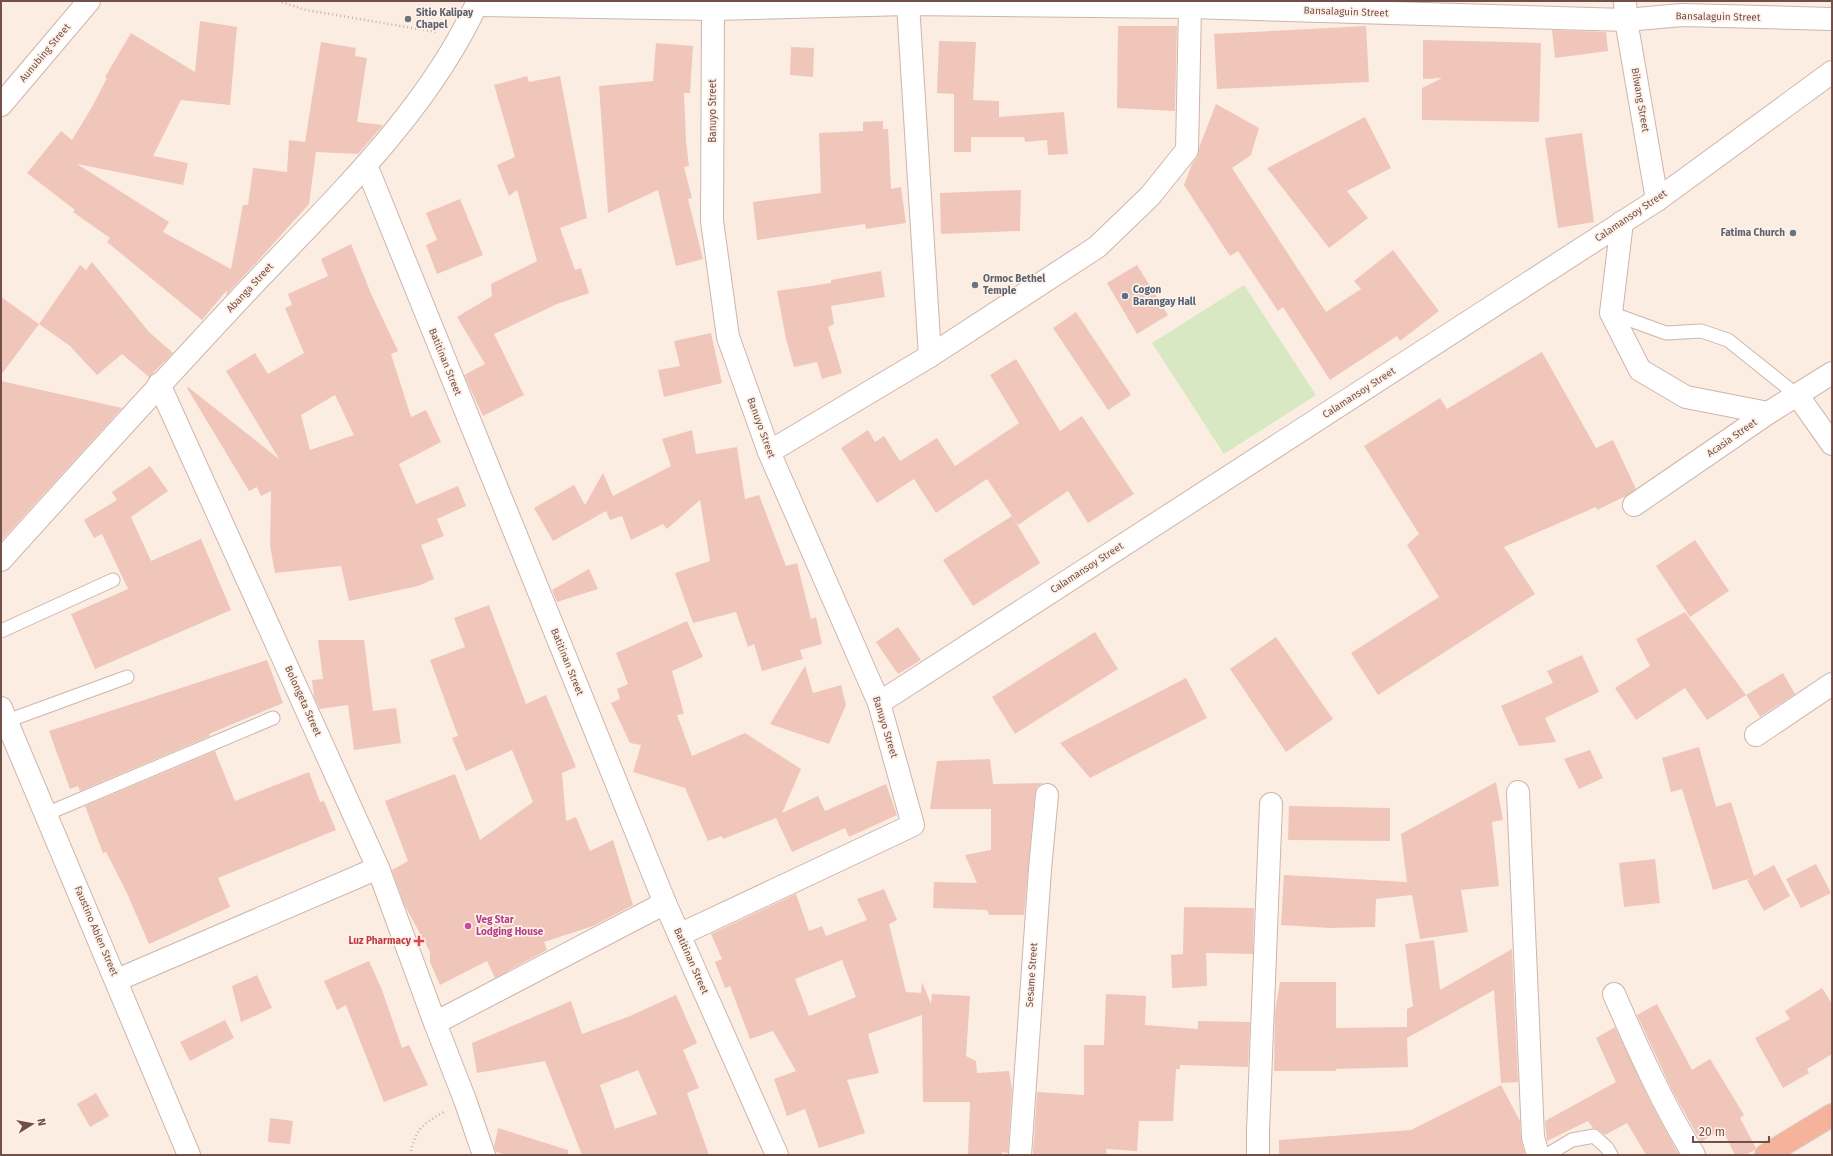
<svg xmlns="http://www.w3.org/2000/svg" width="1833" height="1156" viewBox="0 0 1833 1156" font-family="'Fira Sans',sans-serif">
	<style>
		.green { fill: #d8e8c2 }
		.building { fill: #f0c6bb; fill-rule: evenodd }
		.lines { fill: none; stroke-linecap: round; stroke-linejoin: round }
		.service-casing { stroke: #ceb5ac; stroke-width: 15 }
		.minor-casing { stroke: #ceb5ac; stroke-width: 24 }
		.tertiary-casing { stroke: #ceb5ac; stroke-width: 24 }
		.secondary-casing { stroke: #d1b4aa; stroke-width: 24 }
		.trunk-casing { stroke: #d8cecc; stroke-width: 24 }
		.path { stroke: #d4a99e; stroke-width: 2.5; stroke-dasharray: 1 3; stroke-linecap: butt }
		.service { stroke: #fff; stroke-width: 13 }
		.minor { stroke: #fff; stroke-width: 22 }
		.tertiary { stroke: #fff; stroke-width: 22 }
		.secondary { stroke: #fff; stroke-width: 22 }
		.trunk { stroke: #f6b39c; stroke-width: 22 }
		.worship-dot { fill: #6b7280; stroke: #fef1e8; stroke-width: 1.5 }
		.service-dot { fill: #5c6f8a; stroke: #fef1e8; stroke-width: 1.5 }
		.hotel-dot { fill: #d1479c; stroke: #fef1e8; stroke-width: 1.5 }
		.health-dot { fill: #e0444e; stroke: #fef1e8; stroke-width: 1.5 }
		.labels { text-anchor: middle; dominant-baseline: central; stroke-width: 3.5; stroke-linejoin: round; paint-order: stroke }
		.street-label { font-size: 10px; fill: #72504a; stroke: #fef1e8 }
		.worship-label { font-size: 10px; font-weight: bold; fill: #5b616d; stroke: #fef1e8; text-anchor: start }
		.service-label { font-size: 10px; font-weight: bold; fill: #4e5e75; stroke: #fef1e8; text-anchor: start }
		.hotel-label { font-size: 10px; font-weight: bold; fill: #b23c85; stroke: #fef1e8; text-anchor: start }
		.health-label { font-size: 10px; font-weight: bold; fill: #be3a42; stroke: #fef1e8; text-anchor: end }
	</style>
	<rect width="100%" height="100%" fill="#fbede2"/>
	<path class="green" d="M 1244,285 L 1316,395 L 1224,454 L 1152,343 Z"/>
	<g class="building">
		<path d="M 200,21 L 237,27 L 230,105 L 181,100 L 153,156 L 188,163 L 183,185 L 77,164 L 169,222 L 163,232 L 231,269 L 243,205 L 248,205 L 253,168 L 287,172 L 289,140 L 305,142 L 321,42 L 356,48 L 355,56 L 367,58 L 357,122 L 383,125 L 358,154 L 316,152 L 309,204 L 255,264 L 226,295 L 227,290 L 202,320 L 107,242 L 110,238 L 73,212 L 75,210 L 27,173 L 61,131 L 72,140 L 92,107 L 107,78 L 105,77 L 131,33 L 195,72 Z"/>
		<path d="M 1118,26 L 1177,26 L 1175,111 L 1117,108 Z"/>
		<path d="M 1366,26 L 1369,82 L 1217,89 L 1214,34 Z"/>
		<path d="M 1552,30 L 1606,32 L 1608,51 L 1555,58 Z"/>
		<path d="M 1423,40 L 1541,43 L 1539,122 L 1422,120 L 1422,88 L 1442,78 L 1423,79 Z"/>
		<path d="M 939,41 L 976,42 L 973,100 L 999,101 L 999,117 L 1064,112 L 1068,154 L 1048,155 L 1047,140 L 1025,142 L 1024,137 L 971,137 L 971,152 L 954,152 L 954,94 L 937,93 Z"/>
		<path d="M 656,43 L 693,46 L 690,93 L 684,93 L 686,142 L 689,166 L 684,167 L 692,198 L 688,199 L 703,259 L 676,266 L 658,190 L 608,213 L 599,86 L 653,81 Z"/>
		<path d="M 791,47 L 814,48 L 813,77 L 790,75 Z"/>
		<path d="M 527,76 L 529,82 L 560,76 L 587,218 L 560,228 L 575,270 L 581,268 L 589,293 L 557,304 L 494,334 L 524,395 L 483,416 L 464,375 L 485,364 L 457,317 L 492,296 L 491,284 L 537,261 L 517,190 L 509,196 L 497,165 L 515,157 L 494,85 Z"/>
		<path d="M 1216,104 L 1259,128 L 1251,155 L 1232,168 L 1326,312 L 1361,289 L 1354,281 L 1393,250 L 1439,311 L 1400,341 L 1397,336 L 1330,380 L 1283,307 L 1278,311 L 1238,251 L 1230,256 L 1184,185 L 1192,164 L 1197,157 L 1200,145 Z"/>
		<path d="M 1365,117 L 1391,168 L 1347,191 L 1368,218 L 1329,248 L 1267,168 Z"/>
		<path d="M 883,121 L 883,129 L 888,129 L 891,189 L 901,187 L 906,223 L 866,229 L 865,224 L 757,240 L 753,202 L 821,193 L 819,133 L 863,131 L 863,122 Z"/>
		<path d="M 1582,133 L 1594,222 L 1558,228 L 1545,138 Z"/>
		<path d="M 1021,190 L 1020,231 L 941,234 L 940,193 Z"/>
		<path d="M 460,199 L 483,255 L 437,274 L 426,245 L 437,240 L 426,213 Z"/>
		<path d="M 351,244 L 372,296 L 398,351 L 391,354 L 411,417 L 426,410 L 441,442 L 399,464 L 416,504 L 458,486 L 466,506 L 437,519 L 444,536 L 421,545 L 434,579 L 418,586 L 349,601 L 341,566 L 275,573 L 270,546 L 271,491 L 261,496 L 257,487 L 249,491 L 187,388 L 188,387 L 279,459 L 226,371 L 255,353 L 268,374 L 304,353 L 285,308 L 292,305 L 288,294 L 328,276 L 321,259 ZM 335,395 L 354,435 L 310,450 L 301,415 Z"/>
		<path d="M 92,262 L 149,332 L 173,353 L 149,377 L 122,354 L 97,375 L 70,346 L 39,324 L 80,265 L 86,270 Z"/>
		<path d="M 1137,265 L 1168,315 L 1137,334 L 1107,283 Z"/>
		<path d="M 881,271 L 885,297 L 831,306 L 834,324 L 828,327 L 842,373 L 822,379 L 817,362 L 794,367 L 786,339 L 777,291 L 831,283 L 831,280 Z"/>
		<path d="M 1,297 L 39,324 L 1,375 Z"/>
		<path d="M 1076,312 L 1131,395 L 1108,410 L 1053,328 Z"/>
		<path d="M 711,333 L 722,383 L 664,397 L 658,370 L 680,366 L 674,341 Z"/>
		<path d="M 1542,352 L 1596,448 L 1613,440 L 1636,489 L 1626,496 L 1597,510 L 1596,507 L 1504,547 L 1535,594 L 1378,695 L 1351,653 L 1439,597 L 1407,545 L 1419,534 L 1364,446 L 1440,398 L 1447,409 Z"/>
		<path d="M 1016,359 L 1060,431 L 1082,416 L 1134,494 L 1088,523 L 1068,491 L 1018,525 L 987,479 L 936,513 L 914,479 L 877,503 L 841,448 L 868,430 L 875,442 L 884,436 L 900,461 L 937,438 L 955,466 L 1019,423 L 990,375 Z"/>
		<path d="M 1,381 L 122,408 L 1,541 Z"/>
		<path d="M 692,430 L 696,454 L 737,447 L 745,499 L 759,495 L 786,566 L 797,563 L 811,619 L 816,617 L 822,644 L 800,650 L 803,659 L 762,671 L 754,644 L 748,647 L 736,612 L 693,623 L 675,573 L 710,561 L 700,500 L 667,529 L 663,524 L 631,540 L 622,516 L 610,520 L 606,511 L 553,541 L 534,508 L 574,485 L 585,505 L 603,473 L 613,496 L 671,466 L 662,439 Z"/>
		<path d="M 150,466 L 168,491 L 131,517 L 151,561 L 201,539 L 231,610 L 95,669 L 71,614 L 128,589 L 102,534 L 94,538 L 84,520 L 117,500 L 112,492 Z"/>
		<path d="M 1012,516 L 1040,563 L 973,606 L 943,560 Z"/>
		<path d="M 1695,540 L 1729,591 L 1690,617 L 1656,566 Z"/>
		<path d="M 589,569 L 598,589 L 557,602 L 552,590 Z"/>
		<path d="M 489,605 L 526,704 L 546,695 L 576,767 L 562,773 L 566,821 L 576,817 L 590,851 L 613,840 L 633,905 L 593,926 L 544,942 L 547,950 L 495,978 L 487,961 L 440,985 L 430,962 L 430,952 L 404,904 L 392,870 L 408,861 L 385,801 L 455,774 L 480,840 L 533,802 L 512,750 L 466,771 L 452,738 L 458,736 L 430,660 L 465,647 L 454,618 Z"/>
		<path d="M 1685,612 L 1746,695 L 1707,720 L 1685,688 L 1636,720 L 1615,688 L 1650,666 L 1636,639 Z"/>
		<path d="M 687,621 L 703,657 L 672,671 L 684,714 L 677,715 L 692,756 L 745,733 L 801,769 L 782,813 L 818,796 L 825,811 L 886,784 L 897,815 L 849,837 L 845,828 L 792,852 L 776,818 L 723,839 L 722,836 L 708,841 L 685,788 L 633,772 L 641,745 L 630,743 L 611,703 L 620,699 L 617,689 L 628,684 L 616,653 Z"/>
		<path d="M 898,627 L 921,660 L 898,674 L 876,642 Z"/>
		<path d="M 1095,632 L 1118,669 L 1015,734 L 992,697 Z"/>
		<path d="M 1276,637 L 1333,719 L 1286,752 L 1230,669 Z"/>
		<path d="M 318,640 L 364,640 L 373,711 L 396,708 L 401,743 L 354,750 L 348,705 L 320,709 L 314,697 L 312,680 L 323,679 Z"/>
		<path d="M 1582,655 L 1599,692 L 1545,718 L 1556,742 L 1519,746 L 1501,706 L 1553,683 L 1547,671 Z"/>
		<path d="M 267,660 L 283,703 L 209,734 L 210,736 L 80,791 L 78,786 L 70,789 L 49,731 Z"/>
		<path d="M 805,666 L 813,693 L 841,685 L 846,705 L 829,744 L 770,724 Z"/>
		<path d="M 1783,673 L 1795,694 L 1760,717 L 1746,695 Z"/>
		<path d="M 1186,678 L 1207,718 L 1090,778 L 1060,743 Z"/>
		<path d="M 1699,747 L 1716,807 L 1731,802 L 1754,876 L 1774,865 L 1790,896 L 1764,911 L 1747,880 L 1751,878 L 1713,890 L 1682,789 L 1671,792 L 1662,758 Z"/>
		<path d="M 1590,750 L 1603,778 L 1579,789 L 1564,759 Z"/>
		<path d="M 215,751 L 235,801 L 309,772 L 320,802 L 324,801 L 336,830 L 218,878 L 230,907 L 149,944 L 126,891 L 106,852 L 103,853 L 85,806 Z"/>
		<path d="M 990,759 L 993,784 L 1043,783 L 1037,787 L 1035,794 L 1024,915 L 989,915 L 987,910 L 933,908 L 934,882 L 977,883 L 965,855 L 991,850 L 991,809 L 930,809 L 937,761 Z"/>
		<path d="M 1496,782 L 1503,820 L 1492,822 L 1499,886 L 1461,890 L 1468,932 L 1420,939 L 1412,895 L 1376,899 L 1375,927 L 1330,928 L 1281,925 L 1284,875 L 1407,882 L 1401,834 Z"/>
		<path d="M 1289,806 L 1390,808 L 1390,841 L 1288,840 Z"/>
		<path d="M 1655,859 L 1660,903 L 1624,907 L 1619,863 Z"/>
		<path d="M 1816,864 L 1831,893 L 1801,908 L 1786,879 Z"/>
		<path d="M 884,889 L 897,920 L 889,924 L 906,992 L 921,993 L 922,982 L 931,1004 L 932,994 L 970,996 L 966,1056 L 976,1061 L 977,1073 L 1009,1071 L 1012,1090 L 1008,1153 L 1002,1152 L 1002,1155 L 968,1155 L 970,1102 L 923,1102 L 922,1015 L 868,1034 L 879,1073 L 847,1080 L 865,1133 L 819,1148 L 805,1109 L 787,1116 L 774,1079 L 796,1071 L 773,1031 L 750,1039 L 730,986 L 725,988 L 715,962 L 722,959 L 711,934 L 796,894 L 809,931 L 822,926 L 826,936 L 867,920 L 857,899 ZM 842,960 L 856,997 L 809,1016 L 795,979 Z"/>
		<path d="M 1184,907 L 1254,908 L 1253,954 L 1206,953 L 1207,986 L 1172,988 L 1171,955 L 1183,954 Z"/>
		<path d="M 1434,940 L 1440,990 L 1512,949 L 1518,1082 L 1501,1083 L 1494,990 L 1407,1038 L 1408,1067 L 1336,1069 L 1336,1071 L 1274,1071 L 1275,1012 L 1280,982 L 1336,982 L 1336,1028 L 1407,1027 L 1407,1009 L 1413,1006 L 1405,944 Z"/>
		<path d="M 369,961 L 382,990 L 402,1048 L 409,1045 L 428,1085 L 384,1102 L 346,1005 L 337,1010 L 324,981 Z"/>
		<path d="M 257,975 L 272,1008 L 241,1022 L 232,986 Z"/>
		<path d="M 1822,988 L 1832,1004 L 1832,1054 L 1807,1069 L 1809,1073 L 1783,1088 L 1755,1038 L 1790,1019 L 1785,1011 Z"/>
		<path d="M 1106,994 L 1146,996 L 1145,1025 L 1198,1029 L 1198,1021 L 1250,1022 L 1248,1067 L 1180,1065 L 1180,1069 L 1176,1069 L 1173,1121 L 1139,1121 L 1137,1151 L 1106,1149 L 1107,1155 L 1033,1154 L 1037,1092 L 1084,1095 L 1084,1045 L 1104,1045 Z"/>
		<path d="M 676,995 L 697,1043 L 683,1050 L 699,1088 L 687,1093 L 709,1155 L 582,1155 L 545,1061 L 477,1073 L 472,1043 L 571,1001 L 582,1034 L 630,1016 ZM 638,1070 L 657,1114 L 615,1129 L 600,1085 Z"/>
		<path d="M 1657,1004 L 1692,1070 L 1710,1059 L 1744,1115 L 1740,1118 L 1756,1148 L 1755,1150 L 1745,1155 L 1735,1155 L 1722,1129 L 1701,1142 L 1672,1090 L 1637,1015 Z"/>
		<path d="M 225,1020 L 234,1038 L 190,1061 L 180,1042 Z"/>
		<path d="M 1615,1027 L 1650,1101 L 1679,1155 L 1646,1155 L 1627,1123 L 1605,1135 L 1599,1130 L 1593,1128 L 1588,1121 L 1547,1141 L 1545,1121 L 1616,1082 L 1596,1038 Z"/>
		<path d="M 1501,1085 L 1520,1121 L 1521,1138 L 1525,1155 L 1279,1155 L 1279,1140 L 1411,1130 Z"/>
		<path d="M 96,1093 L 109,1116 L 90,1127 L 77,1104 Z"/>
		<path d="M 270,1118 L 293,1121 L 290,1144 L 268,1142 Z"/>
		<path d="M 498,1128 L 568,1150 L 568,1155 L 507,1155 L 496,1152 L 494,1147 Z"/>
	</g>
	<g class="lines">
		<g class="service-casing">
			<g id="service">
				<path d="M 1611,313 L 1666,333 L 1701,331 L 1728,340 L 1798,396"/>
				<path d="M 1,631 L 113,580"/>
				<path d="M 7,721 L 127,677"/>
				<path d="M 46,814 L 273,718"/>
				<path d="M 1547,1155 L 1572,1140 L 1594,1136 L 1607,1148 L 1611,1155"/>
			</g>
		</g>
		<g class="minor-casing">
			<g id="minor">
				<path d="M 1625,1 L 1626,20 L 1657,200"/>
				<path d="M 908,4 L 930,356"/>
				<path d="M 476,5 L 713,9 L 908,4 L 1190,7 L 1626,20 L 1682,15 L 1832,19"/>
				<path d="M 366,165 L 665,903 L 777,1155"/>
				<path d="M 1622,222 L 1611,313 L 1640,370 L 1686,397 L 1768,413"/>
				<path d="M 159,384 L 378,868 L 435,1023"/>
				<path d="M 1798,396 L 1832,444"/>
				<path d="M 769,452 L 930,356 L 1097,247 L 1150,196 L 1187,150 L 1190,7"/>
				<path d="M 1634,505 L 1768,413 L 1832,373"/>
				<path d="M 1,560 C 83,469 165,379 249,289 C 331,202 428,112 478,1"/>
				<path d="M 879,703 L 1657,200 L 1832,72"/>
				<path d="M 1756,735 L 1832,684"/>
				<path d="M 1518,792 L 1533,1137 L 1538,1155"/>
				<path d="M 679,935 L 913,825 L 879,703 L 769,452 L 728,337 L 712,221 L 713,9"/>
				<path d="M 117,980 L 378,868"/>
				<path d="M 1614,994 C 1638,1049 1662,1103 1694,1155"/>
				<path d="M 484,1155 L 465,1100 L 435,1023 L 665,903"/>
				<path d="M 1020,1155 L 1040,869 L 1047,795"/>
				<path d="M 1258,1155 L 1258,1131 L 1271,804"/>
			</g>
		</g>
		<g class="tertiary-casing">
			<path id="tertiary" d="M 1,708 L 189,1155"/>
		</g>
		<g class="secondary-casing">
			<path id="secondary" d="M 1,105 L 89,1"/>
		</g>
		<g class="trunk-casing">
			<path id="trunk" d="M 1766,1155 L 1832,1115"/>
		</g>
		<g class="path">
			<path d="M 278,1 L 306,10 L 436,32"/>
			<path d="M 410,1155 C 415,1130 422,1124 444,1112"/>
		</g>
		<use href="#service" class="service"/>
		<use href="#minor" class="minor"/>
		<use href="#tertiary" class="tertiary"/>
		<use href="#secondary" class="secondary"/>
		<use href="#trunk" class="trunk"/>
	</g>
	<g class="worship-dot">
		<circle cx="408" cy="19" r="4"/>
		<circle cx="1793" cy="233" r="4"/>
		<circle cx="975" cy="285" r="4"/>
	</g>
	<circle class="service-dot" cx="1125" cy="296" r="4"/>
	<circle class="hotel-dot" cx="468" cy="926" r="4"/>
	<path class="health-dot" d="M417 935h4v4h4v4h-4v4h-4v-4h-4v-4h4z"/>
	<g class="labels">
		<g class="street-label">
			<text transform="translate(1346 12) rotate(2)">Bansalaguin Street</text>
			<text transform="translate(1718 17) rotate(1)">Bansalaguin Street</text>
			<text transform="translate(45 53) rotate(-50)">Aunubing Street</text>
			<text transform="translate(1640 100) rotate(80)">Bilwang Street</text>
			<text transform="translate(713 111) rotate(-90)">Banuyo Street</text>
			<text transform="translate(1631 216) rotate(-34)">Calamansoy Street</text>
			<text transform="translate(250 288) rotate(-47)">Abanga Street</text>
			<text transform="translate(445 362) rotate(68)">Batitinan Street</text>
			<text transform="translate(1359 393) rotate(-33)">Calamansoy Street</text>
			<text transform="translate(761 428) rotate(70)">Banuyo Street</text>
			<text transform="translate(1732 438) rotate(-35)">Acasia Street</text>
			<text transform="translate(1087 568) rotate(-33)">Calamansoy Street</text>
			<text transform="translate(567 662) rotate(68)">Batitinan Street</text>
			<text transform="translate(303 701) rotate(66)">Bolongeta Street</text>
			<text transform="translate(885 727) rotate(73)">Banuyo Street</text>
			<text transform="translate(96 931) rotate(67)">Faustino Ablen Street</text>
			<text transform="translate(691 961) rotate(66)">Batitinan Street</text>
			<text transform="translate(1032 975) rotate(-86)">Sesame Street</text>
		</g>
		<g class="worship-label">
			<text x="416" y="13">Sitio Kalipay<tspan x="416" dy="12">Chapel</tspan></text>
			<text x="1785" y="233" text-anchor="end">Fatima Church</text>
			<text x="983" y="279">Ormoc Bethel<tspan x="983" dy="12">Temple</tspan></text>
		</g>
		<g class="service-label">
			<text x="1133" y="290">Cogon<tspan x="1133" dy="12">Barangay Hall</tspan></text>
		</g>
		<g class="hotel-label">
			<text x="476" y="920">Veg Star<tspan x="476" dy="12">Lodging House</tspan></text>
		</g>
		<g class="health-label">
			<text x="411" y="941">Luz Pharmacy</text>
		</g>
	</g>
	<rect width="1833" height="1156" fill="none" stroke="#72504a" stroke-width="4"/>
	<g transform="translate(32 1124) rotate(79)" stroke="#fef1e8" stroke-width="3" paint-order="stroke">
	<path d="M0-3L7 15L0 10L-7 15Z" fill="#72504a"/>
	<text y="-6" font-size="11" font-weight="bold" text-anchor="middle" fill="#72504a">N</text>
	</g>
	<path d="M1693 1136v6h76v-6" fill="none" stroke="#72504a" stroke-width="2"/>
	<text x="1699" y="1136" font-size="12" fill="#72504a" stroke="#fef1e8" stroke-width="3" paint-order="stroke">20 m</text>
</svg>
